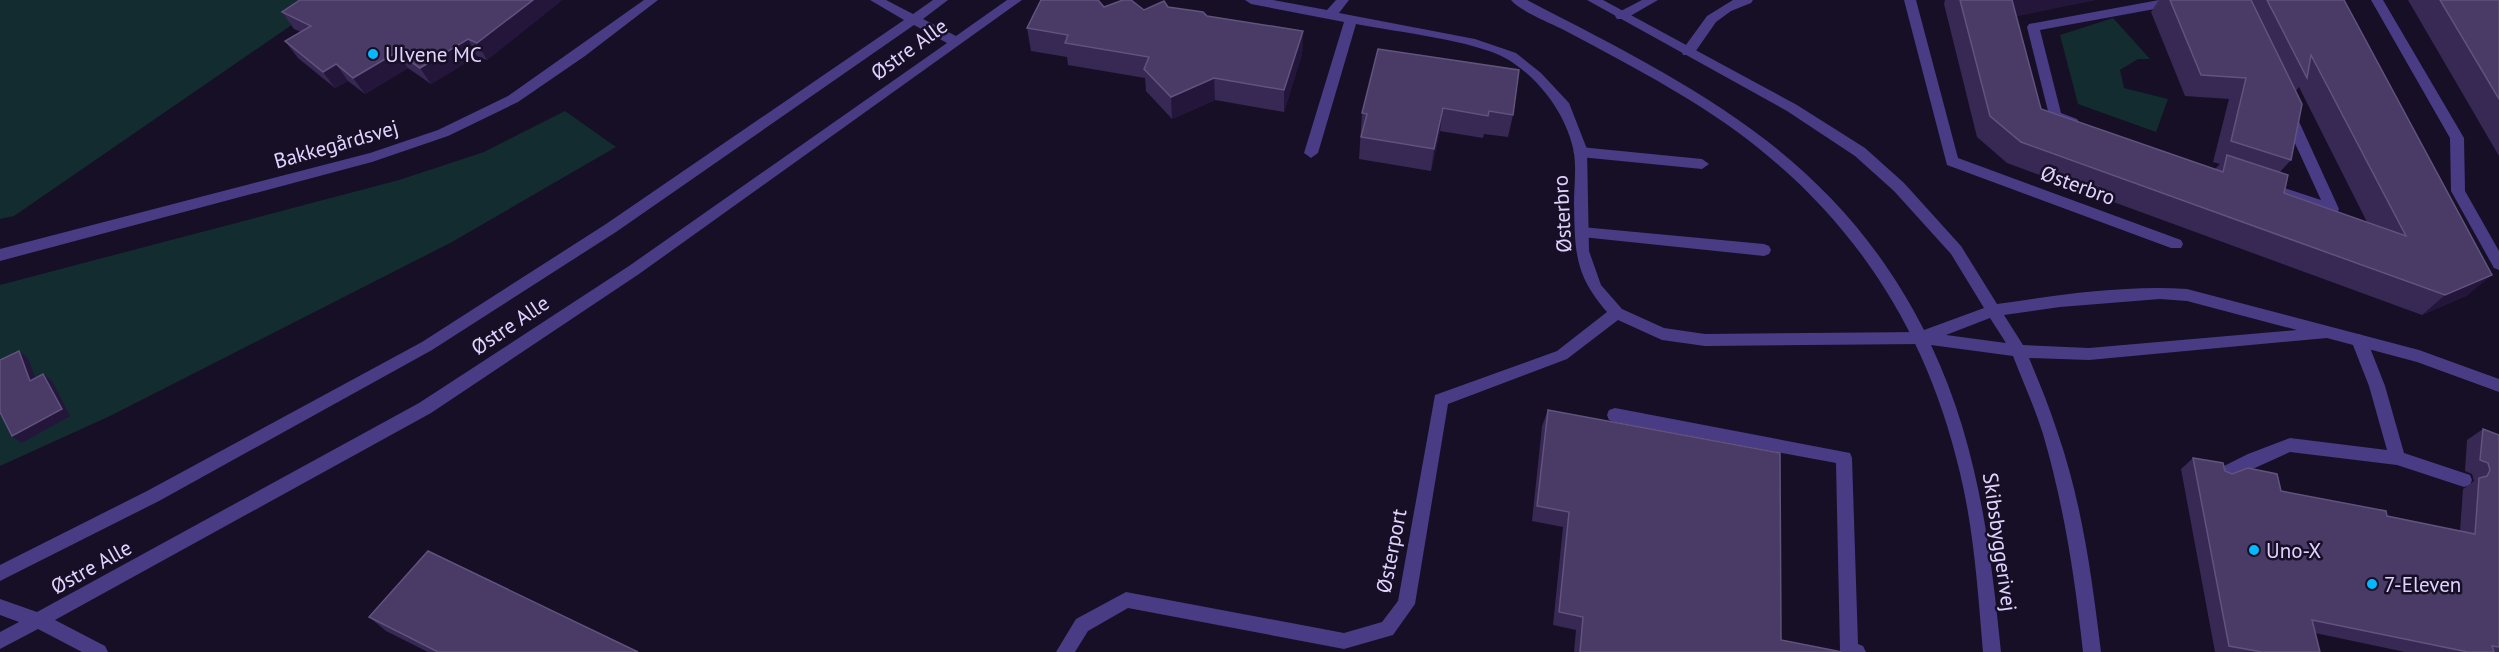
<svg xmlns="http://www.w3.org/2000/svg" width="2499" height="652" viewBox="0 0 2499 652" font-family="'PT Sans',sans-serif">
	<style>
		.green { fill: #122c30 }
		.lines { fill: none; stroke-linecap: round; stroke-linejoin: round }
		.service { fill: #4a3b85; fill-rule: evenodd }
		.minor { fill: #4a3b85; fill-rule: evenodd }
		.tertiary { fill: #4a3b85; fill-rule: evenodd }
		.wall { fill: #382854; fill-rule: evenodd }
		.shaded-wall { fill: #23163a }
		.building { fill: #4a3a66; stroke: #61527e; stroke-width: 1.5 }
		.poi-dot { fill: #02bafd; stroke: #170f26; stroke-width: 2 }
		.labels { text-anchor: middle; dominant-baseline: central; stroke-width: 5; stroke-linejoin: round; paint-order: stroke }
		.street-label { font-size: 21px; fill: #e0d4ff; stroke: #170f26 }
		.poi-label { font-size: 21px; fill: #e0d4ff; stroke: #170f26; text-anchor: start }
	</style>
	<rect width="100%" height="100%" fill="#170f26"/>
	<g class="green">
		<path d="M 0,0 L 328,0 L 14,216 L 0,219 Z"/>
		<path d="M 2113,18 L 2150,59 L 2138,59 L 2120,70 L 2124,88 L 2168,99 L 2156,132 L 2078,104 L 2060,35 Z"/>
		<path d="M 565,111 L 616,147 L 452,242 L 110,416 L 0,466 L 0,285 L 399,180 L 484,152 Z"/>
	</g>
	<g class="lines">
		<g class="service">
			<path d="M 2159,0 L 2188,0 L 2182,4 L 2040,30 L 2061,113 L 2077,119 L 2079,122 L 2072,127 L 2050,119 L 2027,27 L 2029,24 Z"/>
			<path d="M 2289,110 L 2296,115 L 2339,209 L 2337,213 L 2327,213 L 2261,191 L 2259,187 L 2266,182 L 2321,200 L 2282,115 Z"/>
			<path d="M 1580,147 L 1702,159 L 1709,164 L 1702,169 L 1580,157 L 1573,152 Z"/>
			<path d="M 1582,227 L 1764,244 L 1769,246 L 1771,250 L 1769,254 L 1764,256 L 1582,237 L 1575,232 Z"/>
			<path d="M 2359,334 L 2364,336 L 2367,340 L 2385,386 L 2404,453 L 2470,475 L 2472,480 L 2470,485 L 2464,487 L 2397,465 L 2290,452 L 2226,481 L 2220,483 L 2214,481 L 2212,476 L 2214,471 L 2248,454 L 2290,438 L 2387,450 L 2369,386 L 2351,340 L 2354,336 Z"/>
			<path d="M 1615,408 L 1850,453 L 1852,458 L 1858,644 L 1863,646 L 1866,652 L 1841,652 L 1840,650 L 1836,463 L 1615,422 L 1609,420 L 1607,415 L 1609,410 Z"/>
		</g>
		<g class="minor">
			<path d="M 644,0 L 658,0 L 585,56 L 518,102 L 448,136 L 372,162 L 0,261 L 0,249 L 370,153 L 438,130 L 508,96 Z"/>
			<path d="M 1245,0 L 1273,0 L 1327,10 L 1336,0 L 1349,0 L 1339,13 L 1475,39 L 1516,53 L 1541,73 L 1569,103 L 1587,149 L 1589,251 L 1601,285 L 1622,309 L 1664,328 L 1705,334 L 1921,332 L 1926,334 L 1929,338 L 1926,342 L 1921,344 L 1705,346 L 1662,340 L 1618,320 L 1567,359 L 1448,404 L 1415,604 L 1393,635 L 1344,649 L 1128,608 L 1088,631 L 1075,652 L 1056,652 L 1076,619 L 1126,592 L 1344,633 L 1382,622 L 1398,601 L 1435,395 L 1557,351 L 1607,312 C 1574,274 1575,251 1574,203 C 1574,186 1577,165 1573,148 C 1565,113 1539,78 1507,59 C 1474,40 1396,32 1356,24 L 1318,153 L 1311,158 L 1304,153 L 1344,22 L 1251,4 Z"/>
			<path d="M 1642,0 L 1658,0 L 1625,19 L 1617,19 L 1615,16 L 1617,13 Z"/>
			<path d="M 1733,0 L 1753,0 L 1751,3 L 1731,11 L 1716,22 L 1693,55 L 1683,55 L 1682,52 L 1683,49 L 1707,16 Z"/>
			<path d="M 1904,0 L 1916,0 L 1958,158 L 2181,240 L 2183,244 L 2181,248 L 2171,248 L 1947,165 Z"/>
			<path d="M 2371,0 L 2383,0 L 2464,138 L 2465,191 L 2499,251 L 2499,270 L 2494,268 L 2451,191 L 2450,138 Z"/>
		</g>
		<g class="tertiary">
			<path d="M 870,0 L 886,0 L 913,14 L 933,0 L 948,0 L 923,19 L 956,36 L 1007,0 L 1022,0 L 639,274 L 431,413 L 55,620 L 105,646 L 108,652 L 82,652 L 38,629 L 0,649 L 0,632 L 19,622 L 0,615 L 0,599 L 37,612 L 419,403 L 629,266 L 947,43 L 914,25 L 616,232 L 432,350 L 159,501 L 0,581 L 0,565 L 147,491 L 422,342 L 606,224 L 904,20 Z"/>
			<path d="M 1511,0 L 1527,0 C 1695,87 1834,154 1924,330 L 1984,308 L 1951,254 L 1894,191 L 1855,156 L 1787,111 L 1587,0 L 1603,0 L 1797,105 L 1865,148 L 1904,183 L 1961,246 L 1997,304 C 2059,295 2124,285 2187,289 L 2419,350 L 2499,379 L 2499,392 L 2417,362 L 2327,338 L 2089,360 L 2029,358 C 2039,382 2049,406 2057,431 C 2082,502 2092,578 2101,652 L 2083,652 C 2075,578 2064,506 2043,434 C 2035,408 2023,382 2013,356 L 1931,345 C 1978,445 1990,544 2001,652 L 1983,652 C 1978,592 1974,531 1960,473 C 1922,309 1831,186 1688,99 C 1647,74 1604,51 1562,29 C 1548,22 1520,11 1511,0 ZM 2160,299 L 2187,301 L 2297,330 L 2089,348 L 2023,345 L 2004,315 L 2060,307 ZM 1990,318 L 2006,343 L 1946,335 Z"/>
		</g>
	</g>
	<g class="wall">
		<path d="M 300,0 L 562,0 L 487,60 L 477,56 L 431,84 L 408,68 L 365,94 L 348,81 L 335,88 L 298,58 L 285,41 L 301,32 L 294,29 L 282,12 Z"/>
		<path d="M 1945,0 L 2095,0 L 2016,16 L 2041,109 L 2215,169 L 2220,164 L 2213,162 L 2229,99 L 2185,96 L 2151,12 L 2159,0 L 2344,0 L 2468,295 L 2422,315 L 2007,163 L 1977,137 L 1944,4 ZM 2299,87 L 2367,222 L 2284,193 L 2280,172 L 2291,160 L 2296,91 Z"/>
		<path d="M 2408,0 L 2499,0 L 2499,156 Z"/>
		<path d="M 1104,7 L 1144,10 L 1168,7 L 1207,16 L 1303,31 L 1302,54 L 1284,112 L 1215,100 L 1172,119 L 1146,91 L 1145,78 L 1068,65 L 1067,57 L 1031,51 L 1027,28 Z"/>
		<path d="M 1378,49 L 1513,115 L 1508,137 L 1484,134 L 1483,138 L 1440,131 L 1431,171 L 1359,159 L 1362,113 Z"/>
		<path d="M 1548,410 L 1781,640 L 1842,652 L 1574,652 L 1576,630 L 1553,625 L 1563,527 L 1532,521 L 1542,426 Z"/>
		<path d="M 2483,429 L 2499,435 L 2499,652 L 2405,652 L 2315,633 L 2320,652 L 2215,652 L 2181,469 L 2193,458 L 2232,474 L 2281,491 L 2387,516 L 2460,531 L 2463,489 L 2474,481 L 2472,474 L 2465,471 L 2467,440 Z"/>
		<path d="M 369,617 L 638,652 L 428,652 L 386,631 Z"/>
	</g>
	<g class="shaded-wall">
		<path d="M 533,0 L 562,0 L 487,60 L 477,43 Z"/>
		<path d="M 2011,0 L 2095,0 L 1999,20 Z"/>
		<path d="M 1303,31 L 1302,54 L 1284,112 L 1284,90 Z"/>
		<path d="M 468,39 L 477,56 L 431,84 L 420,68 Z"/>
		<path d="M 397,52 L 408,68 L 365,94 L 353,78 Z"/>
		<path d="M 336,64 L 348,81 L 335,88 L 323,72 Z"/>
		<path d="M 1214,78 L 1215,100 L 1172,119 L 1171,97 Z"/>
		<path d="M 1443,108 L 1440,131 L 1431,171 L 1434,149 Z"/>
		<path d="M 2492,275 L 2468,295 L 2422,315 L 2445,295 Z"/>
		<path d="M 19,351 L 28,358 L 39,388 L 30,381 Z"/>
		<path d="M 43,374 L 52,381 L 70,416 L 22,443 L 12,436 Z"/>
	</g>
	<g class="building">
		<path d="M 300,0 L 533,0 L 477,43 L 468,39 L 420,68 L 397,52 L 353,78 L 336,64 L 323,72 L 285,41 L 311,26 L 282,12 Z"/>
		<path d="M 1041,0 L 1098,0 L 1104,7 L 1123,0 L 1131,0 L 1144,10 L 1164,1 L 1168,7 L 1203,12 L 1207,16 L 1303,31 L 1284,90 L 1214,78 L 1171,97 L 1144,69 L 1149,57 L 1065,43 L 1068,35 L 1027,28 Z"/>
		<path d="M 1960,0 L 2012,0 L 2041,109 L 2223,172 L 2227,155 L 2288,175 L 2284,193 L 2406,236 L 2311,55 L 2307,78 L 2267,0 L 2344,0 L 2492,275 L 2445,295 L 2021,142 L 1990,116 Z"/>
		<path d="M 2170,0 L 2251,0 L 2302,104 L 2291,160 L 2231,141 L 2246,78 L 2201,75 Z"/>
		<path d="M 2440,0 L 2499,0 L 2499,99 Z"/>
		<path d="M 1378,49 L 1519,70 L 1513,115 L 1489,111 L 1488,116 L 1443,108 L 1434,149 L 1361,137 L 1367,114 L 1362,113 Z"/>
		<path d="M 19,351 L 30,381 L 43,374 L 62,409 L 12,436 L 0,412 L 0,360 Z"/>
		<path d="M 1548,410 L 1780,453 L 1781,640 L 1842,652 L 1580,652 L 1583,617 L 1559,612 L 1569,512 L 1537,506 Z"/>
		<path d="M 2483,429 L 2499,435 L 2499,647 L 2492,646 L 2494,652 L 2468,652 L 2312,620 L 2320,652 L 2262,652 L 2229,646 L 2193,458 L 2223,463 L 2225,471 L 2232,474 L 2248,468 L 2277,474 L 2281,491 L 2386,511 L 2387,516 L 2475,534 L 2479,478 L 2487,476 L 2490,470 L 2488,463 L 2480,460 Z"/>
		<path d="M 428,551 L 638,652 L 438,652 L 369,617 Z"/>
	</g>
	<g class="poi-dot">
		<circle cx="373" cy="54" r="6"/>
		<circle cx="2254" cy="550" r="6"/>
		<circle cx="2372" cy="584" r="6"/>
	</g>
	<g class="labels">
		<g class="street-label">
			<text transform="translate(909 49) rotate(-36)">Østre Alle</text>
			<text transform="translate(336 144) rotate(-16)">Bakkegårdsvej</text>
			<text transform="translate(2078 185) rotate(20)">Østerbro</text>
			<text transform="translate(1562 214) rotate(-93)">Østerbro</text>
			<text transform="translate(510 325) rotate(-34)">Østre Alle</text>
			<text transform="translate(2000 542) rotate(82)">Skibsbyggerivej</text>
			<text transform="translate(1391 551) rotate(-79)">Østerport</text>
			<text transform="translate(91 567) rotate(-29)">Østre Alle</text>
		</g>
		<g class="poi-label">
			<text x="385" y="54">Ulvene MC</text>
			<text x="2266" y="550">Uno-X</text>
			<text x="2384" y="584">7-Eleven</text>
		</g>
	</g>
</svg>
